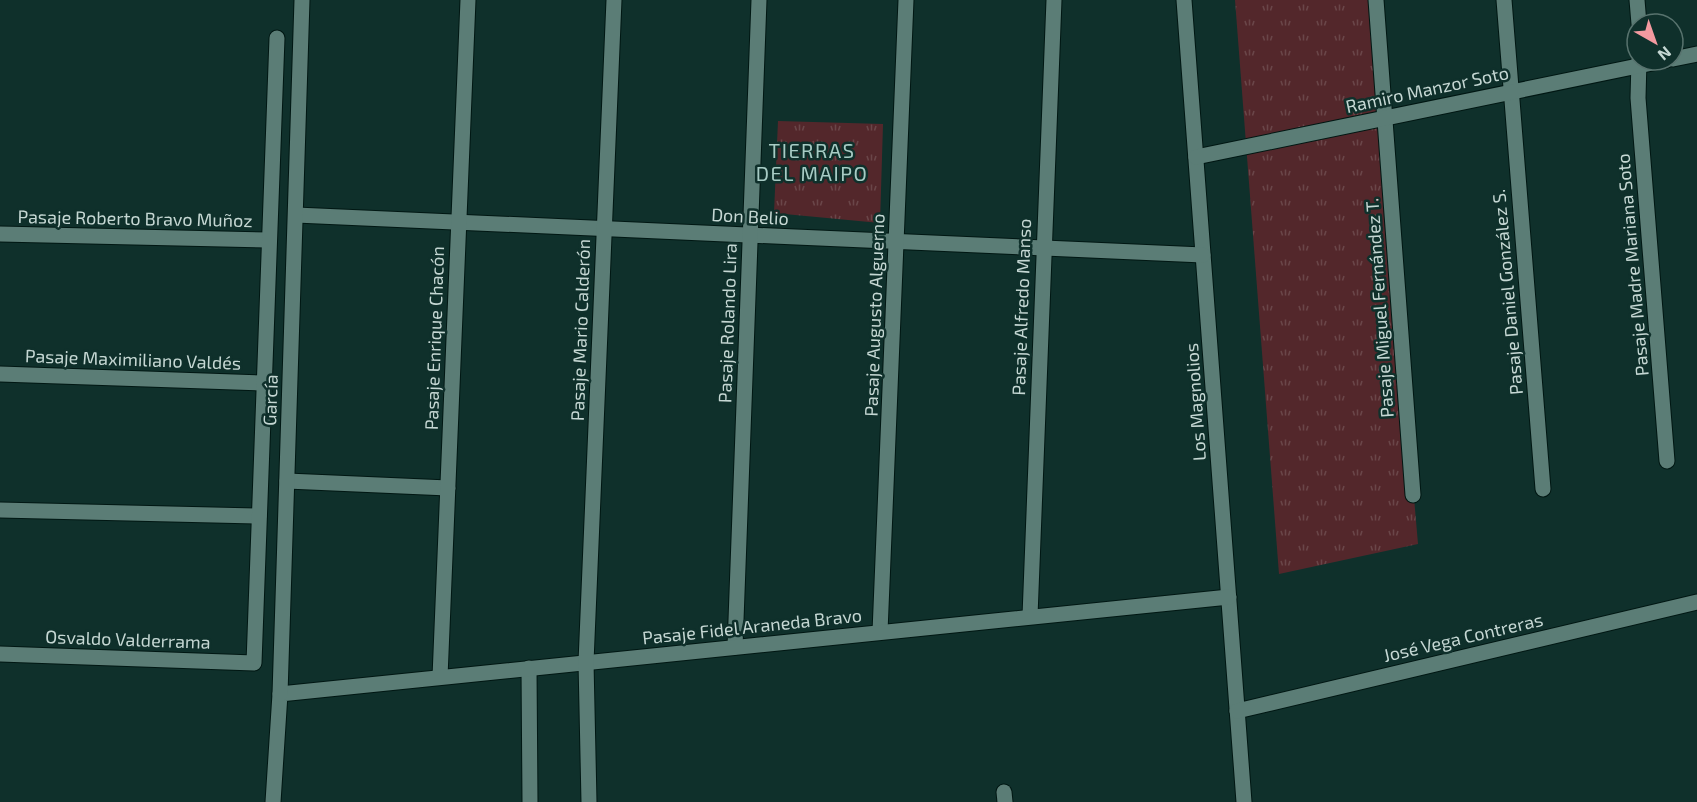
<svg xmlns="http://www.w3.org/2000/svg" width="1697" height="802" viewBox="0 0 1697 802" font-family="'Exo 2',sans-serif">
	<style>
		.park { fill: url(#park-tufts) }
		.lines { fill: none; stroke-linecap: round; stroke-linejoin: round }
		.minor-casing { stroke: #011713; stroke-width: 17 }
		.tertiary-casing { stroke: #011713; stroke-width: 17 }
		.minor { stroke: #5b7d76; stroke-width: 15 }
		.tertiary { stroke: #5b7d76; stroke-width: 15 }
		.labels { text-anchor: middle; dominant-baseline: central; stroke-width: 5; stroke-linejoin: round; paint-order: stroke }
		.street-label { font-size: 18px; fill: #c5d7d3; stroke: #0f302b }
		.neighbourhood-label { font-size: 20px; letter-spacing: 1.5px; fill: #a7cbc4; stroke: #0f302b }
	</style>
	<defs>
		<pattern id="park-tufts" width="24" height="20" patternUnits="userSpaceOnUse" patternTransform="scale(1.5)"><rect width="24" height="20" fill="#53272b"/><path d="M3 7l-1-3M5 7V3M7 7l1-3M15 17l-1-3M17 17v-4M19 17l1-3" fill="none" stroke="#6a4649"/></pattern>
	</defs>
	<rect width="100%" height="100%" fill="#0f302b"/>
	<g class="park">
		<path d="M 1235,0 L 1371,0 L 1418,544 L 1279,574 Z"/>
		<path d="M 778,121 L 883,124 L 880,223 L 774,213 Z"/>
	</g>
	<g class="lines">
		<g class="minor-casing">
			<g id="minor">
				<path d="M 1184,0 L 1244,802"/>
				<path d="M 1376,0 L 1413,495"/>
				<path d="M 1504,0 L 1543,489"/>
				<path d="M 1637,0 L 1639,24"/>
				<path d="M 1673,59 L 1697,54"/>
				<path d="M 1639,60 L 1638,98 L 1667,461"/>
				<path d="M 1196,157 L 1667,60"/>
				<path d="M 296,215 L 1203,255"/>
				<path d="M 0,234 L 269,240"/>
				<path d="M 0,374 L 264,383"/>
				<path d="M 287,481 L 448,488"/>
				<path d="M 0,510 L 259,516"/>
				<path d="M 1030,616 L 1054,0"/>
				<path d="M 880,632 L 906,0"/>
				<path d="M 735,647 L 759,0"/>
				<path d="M 0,654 L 254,663 L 277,38"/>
				<path d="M 529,668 L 530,802"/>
				<path d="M 440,677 L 468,0"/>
				<path d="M 1237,711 L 1697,602"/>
				<path d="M 1004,792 L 1005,802"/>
				<path d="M 273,802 L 280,694 L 1229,597"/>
				<path d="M 589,802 L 586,662 L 614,0"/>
			</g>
		</g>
		<g class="tertiary-casing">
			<path id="tertiary" d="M 280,694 L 302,0"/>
		</g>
		<use href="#minor" class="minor"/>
		<use href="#tertiary" class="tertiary"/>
	</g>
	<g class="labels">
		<g class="street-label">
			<text transform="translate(1427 89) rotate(-12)">Ramiro Manzor Soto</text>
			<text transform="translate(750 216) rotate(3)">Don Belio</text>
			<text transform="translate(135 218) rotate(1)">Pasaje Roberto Bravo Muñoz</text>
			<text transform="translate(1632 265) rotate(-95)">Pasaje Madre Mariana Soto</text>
			<text transform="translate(1507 292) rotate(-95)">Pasaje Daniel González S.</text>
			<text transform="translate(1021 307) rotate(-88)">Pasaje Alfredo Manso</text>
			<text transform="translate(1379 308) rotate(-94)">Pasaje Miguel Fernández T.</text>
			<text transform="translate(874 315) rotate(-88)">Pasaje Augusto Alguerno</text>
			<text transform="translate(727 323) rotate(-88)">Pasaje Rolando Lira</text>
			<text transform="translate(580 330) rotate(-88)">Pasaje Mario Calderón</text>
			<text transform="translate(434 338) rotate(-88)">Pasaje Enrique Chacón</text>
			<text transform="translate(133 359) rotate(2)">Pasaje Maximiliano Valdés</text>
			<text transform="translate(270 400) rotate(-88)">García</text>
			<text transform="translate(1195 402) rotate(-94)">Los Magnolios</text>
			<text transform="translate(752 626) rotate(-6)">Pasaje Fidel Araneda Bravo</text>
			<text transform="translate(1463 637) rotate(-13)">José Vega Contreras</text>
			<text transform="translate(128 639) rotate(2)">Osvaldo Valderrama</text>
		</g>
		<g class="neighbourhood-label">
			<text x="812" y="150">TIERRAS<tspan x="812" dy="23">DEL MAIPO</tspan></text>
		</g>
	</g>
	<g transform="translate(1655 42) rotate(140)"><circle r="28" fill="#0f302b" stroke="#58736e" stroke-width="1.5"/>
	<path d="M0-4.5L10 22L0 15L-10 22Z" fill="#f49aa0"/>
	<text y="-9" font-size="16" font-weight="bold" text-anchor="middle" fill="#c5d7d3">N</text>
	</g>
</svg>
